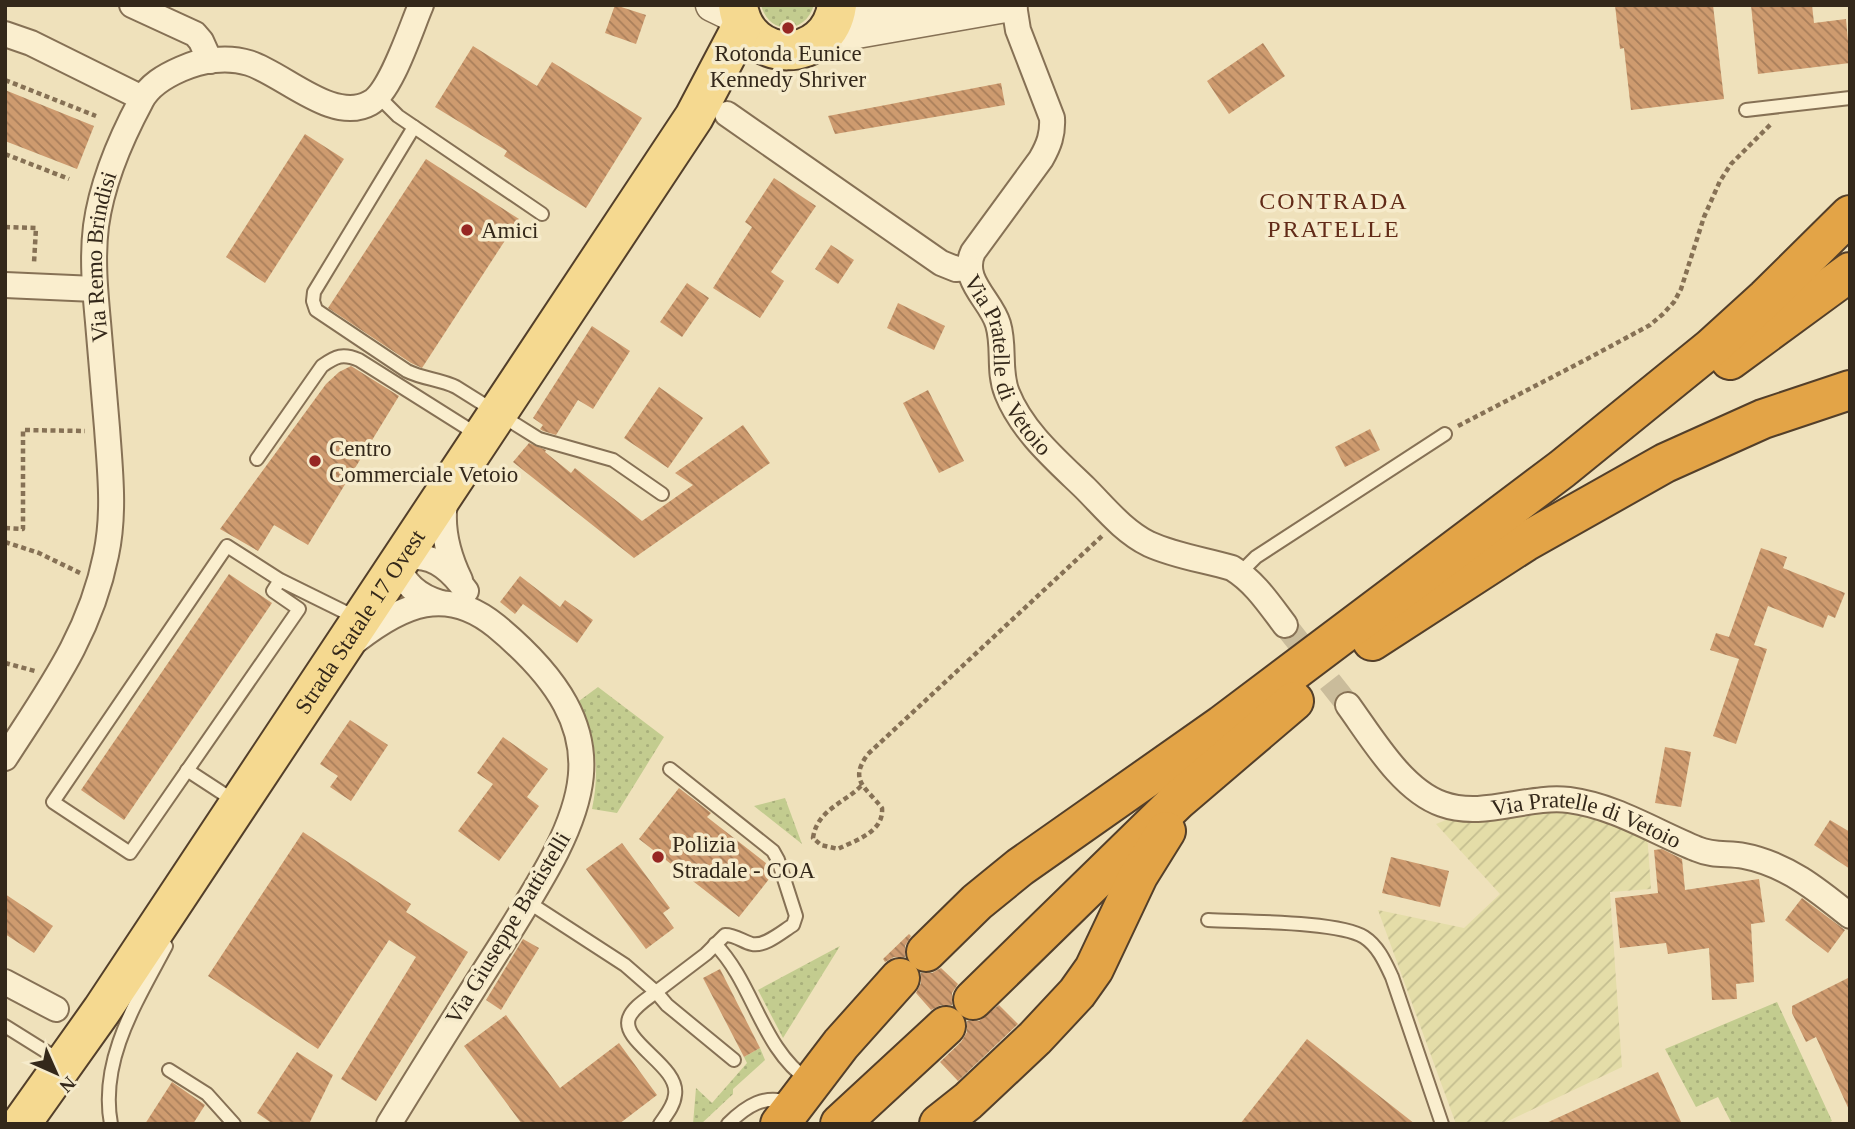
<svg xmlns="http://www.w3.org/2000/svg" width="1855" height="1129" viewBox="0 0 1855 1129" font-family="Georgia,serif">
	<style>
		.farmland { fill: url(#farmland-furrows) }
		.grass { fill: url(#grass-dots) }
		.building { fill: url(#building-back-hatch) }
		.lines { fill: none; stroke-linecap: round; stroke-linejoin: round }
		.minor-tunnel { stroke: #cabc9b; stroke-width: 24; stroke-dasharray: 24 12; stroke-linecap: butt }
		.service-casing { stroke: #867155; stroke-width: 16 }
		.minor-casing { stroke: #867155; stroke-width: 28 }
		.tertiary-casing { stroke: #867155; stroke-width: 35 }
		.primary-casing { stroke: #533f2a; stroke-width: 42 }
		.motorway-casing { stroke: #533f2a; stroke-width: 42 }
		.path { stroke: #867155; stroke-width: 4.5; stroke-dasharray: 5 3.5; stroke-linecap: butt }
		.service { stroke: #faeece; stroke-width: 12 }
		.minor { stroke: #faeece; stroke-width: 24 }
		.tertiary { stroke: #faeece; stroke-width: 32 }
		.primary { stroke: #f5d990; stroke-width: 38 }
		.motorway { stroke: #e3a447; stroke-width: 38 }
		.poi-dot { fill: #962723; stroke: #f6ebcb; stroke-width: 2.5 }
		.labels { text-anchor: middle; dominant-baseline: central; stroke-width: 7; stroke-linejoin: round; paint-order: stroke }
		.poi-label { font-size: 23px; fill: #34281a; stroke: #f6ebcb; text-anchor: start }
		.street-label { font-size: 23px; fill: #34281a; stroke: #f6ebcb }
		.neighbourhood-label { font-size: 24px; letter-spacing: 2px; fill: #622b18; stroke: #f6ebcb }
	</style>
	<defs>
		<pattern id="farmland-furrows" width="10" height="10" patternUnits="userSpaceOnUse" patternTransform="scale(1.75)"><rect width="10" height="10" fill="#e4dda8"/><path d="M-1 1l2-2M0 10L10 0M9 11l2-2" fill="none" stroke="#c4be90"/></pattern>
		<pattern id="grass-dots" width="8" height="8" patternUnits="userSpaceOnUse" patternTransform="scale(1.75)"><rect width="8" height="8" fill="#c3cc8f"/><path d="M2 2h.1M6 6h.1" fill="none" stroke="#a8af7b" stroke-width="1.8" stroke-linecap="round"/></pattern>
		<pattern id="building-back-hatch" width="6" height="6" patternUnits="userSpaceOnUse" patternTransform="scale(1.75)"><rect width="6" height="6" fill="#ce9b6f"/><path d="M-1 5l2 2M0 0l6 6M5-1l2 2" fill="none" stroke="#a87e5a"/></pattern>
	</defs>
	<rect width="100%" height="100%" fill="#efe1bb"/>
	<path class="farmland" d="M 1533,807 L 1599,812 L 1602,821 L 1629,824 L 1647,833 L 1651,889 L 1610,892 L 1622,1067 L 1502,1124 L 1456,1124 L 1378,910 L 1464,928 L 1500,894 L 1436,824 L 1456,816 Z"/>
	<g class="grass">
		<path d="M 761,5 L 814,5 C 805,35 769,36 761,5 Z"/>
		<path d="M 598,687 L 664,737 L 617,813 L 592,809 C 600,772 596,736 579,701 Z"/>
		<path d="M 785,798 L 802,844 L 754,806 Z"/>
		<path d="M 840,946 L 783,1038 L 758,990 Z"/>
		<path d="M 1777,1002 L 1832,1121 L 1826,1124 L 1732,1124 L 1718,1097 L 1696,1107 L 1665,1049 Z"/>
		<path d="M 760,1048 L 765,1060 L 733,1089 L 733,1094 L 701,1124 L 693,1124 L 696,1088 L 712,1103 L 747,1063 L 744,1057 Z"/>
	</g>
	<g class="building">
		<path d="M 615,5 L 646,15 L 636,44 L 605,33 Z"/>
		<path d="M 1615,5 L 1713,5 L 1724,99 L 1631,110 L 1624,48 L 1620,49 Z"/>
		<path d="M 1751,5 L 1812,5 L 1814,23 L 1846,19 L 1850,63 L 1758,74 Z"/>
		<path d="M 1263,43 L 1285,76 L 1229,114 L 1207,81 Z"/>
		<path d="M 473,46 L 537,86 L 552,62 L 642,118 L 586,208 L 504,156 L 507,151 L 435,107 Z"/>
		<path d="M 1001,83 L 1005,105 L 835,134 L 828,116 Z"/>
		<path d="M 5,90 L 94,126 L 77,169 L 5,141 Z"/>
		<path d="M 305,134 L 344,159 L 265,283 L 226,257 Z"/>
		<path d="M 426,159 L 519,219 L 422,368 L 411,363 L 328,308 Z"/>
		<path d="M 774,178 L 816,206 L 771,272 L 784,281 L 760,318 L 713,288 L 752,227 L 745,222 Z"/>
		<path d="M 831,245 L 854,260 L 838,284 L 815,269 Z"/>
		<path d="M 687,283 L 709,298 L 682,337 L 660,322 Z"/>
		<path d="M 898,303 L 945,326 L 934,350 L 887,328 Z"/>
		<path d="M 592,326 L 630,351 L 593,409 L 578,400 L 556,435 L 543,431 L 540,429 L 543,425 L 533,418 Z"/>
		<path d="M 351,366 L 399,396 L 308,545 L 274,525 L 258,551 L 220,529 L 326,384 L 339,372 Z"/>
		<path d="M 659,387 L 703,418 L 668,468 L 624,438 Z"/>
		<path d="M 928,390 L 964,461 L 939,473 L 903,403 Z"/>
		<path d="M 743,425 L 770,463 L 634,558 L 513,462 L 529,443 L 546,450 L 545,452 L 571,473 L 575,468 L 642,521 L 693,485 L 675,473 Z"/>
		<path d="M 1370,429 L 1380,450 L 1345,467 L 1335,447 Z"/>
		<path d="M 1761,548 L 1787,557 L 1783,568 L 1845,593 L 1835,618 L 1828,615 L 1823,628 L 1768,606 L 1754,645 L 1767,649 L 1736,744 L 1713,736 L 1739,659 L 1710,650 L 1716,633 L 1729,637 Z"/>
		<path d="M 229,574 L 272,603 L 124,820 L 81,790 Z"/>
		<path d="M 520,576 L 560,607 L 565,600 L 593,620 L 577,643 L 523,604 L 515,614 L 500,602 Z"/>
		<path d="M 350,720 L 388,745 L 351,801 L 330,787 L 338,776 L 320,764 Z"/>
		<path d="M 503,737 L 548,769 L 527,797 L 539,806 L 499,861 L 458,831 L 493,784 L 477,773 Z"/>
		<path d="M 1665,747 L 1691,752 L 1681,807 L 1655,803 Z"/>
		<path d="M 679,788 L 711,813 L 707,817 L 771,867 L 773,874 L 739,917 L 639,839 Z"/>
		<path d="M 1830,820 L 1850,832 L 1850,869 L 1814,845 Z"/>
		<path d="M 303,832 L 411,904 L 406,912 L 468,952 L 376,1101 L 341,1079 L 416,957 L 389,940 L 318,1049 L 208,976 Z"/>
		<path d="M 622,843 L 670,908 L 663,913 L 674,928 L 646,949 L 586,869 Z"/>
		<path d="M 1662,849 L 1682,859 L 1685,890 L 1759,879 L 1765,922 L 1751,924 L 1754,982 L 1736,984 L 1737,999 L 1712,1000 L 1709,948 L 1668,954 L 1666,943 L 1620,948 L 1615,898 L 1658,893 L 1654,850 Z"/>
		<path d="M 1391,857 L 1449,871 L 1440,907 L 1382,893 Z"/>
		<path d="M 5,894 L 53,926 L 34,953 L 5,934 Z"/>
		<path d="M 1802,898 L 1845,930 L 1828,953 L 1785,920 Z"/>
		<path d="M 909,934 L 911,936 L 905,946 L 905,957 L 894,957 L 885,962 L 883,959 Z"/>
		<path d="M 523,939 L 539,948 L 501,1010 L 486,1000 Z"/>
		<path d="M 941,968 L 958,984 L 952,993 L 952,1005 L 941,1005 L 931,1010 L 916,993 L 921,983 L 921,973 L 932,973 Z"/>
		<path d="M 720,969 L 760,1048 L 744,1057 L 703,978 Z"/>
		<path d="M 1850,977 L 1850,1112 L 1816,1037 L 1806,1042 L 1792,1013 L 1792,1006 Z"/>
		<path d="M 999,1005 L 1018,1024 L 958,1081 L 940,1062 L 961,1042 L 967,1032 L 967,1021 L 979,1021 Z"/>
		<path d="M 506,1015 L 560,1088 L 619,1043 L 657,1095 L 619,1124 L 522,1124 L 464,1046 Z"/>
		<path d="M 1307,1039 L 1415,1124 L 1240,1124 Z"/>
		<path d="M 297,1052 L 333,1075 L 309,1124 L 273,1124 L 257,1113 Z"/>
		<path d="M 1658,1072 L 1682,1124 L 1544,1124 Z"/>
		<path d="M 172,1082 L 205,1105 L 193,1124 L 145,1124 Z"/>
	</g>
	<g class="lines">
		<path class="minor-tunnel" d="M 1285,625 L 1348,705"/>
		<g class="service-casing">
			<g id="service">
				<path d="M 379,97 L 398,116 L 542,214"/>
				<path d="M 1746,110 L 1850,98"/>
				<path d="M 414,127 L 314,292 L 313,301 L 316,310 L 407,371 C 423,379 440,379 456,387 L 539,439 L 613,460 L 662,494"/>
				<path d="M 257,459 L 322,366 C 336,356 343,353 359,360 L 478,435"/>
				<path d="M 1240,573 L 1256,557 L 1445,434"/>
				<path d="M 280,580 L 273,591 L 299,609 L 130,853 L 53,802 L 227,546 L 280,580 L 357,618"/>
				<path d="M 187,770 L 236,802"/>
				<path d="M 528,902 L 625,965 L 656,992 L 706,954 L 725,935 C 736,935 743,942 752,944 C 765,947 783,931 793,925 L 796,916 L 778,860 L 773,851 L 670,769"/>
				<path d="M 1208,920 C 1243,922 1339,921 1364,937 C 1378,946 1385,962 1392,977 L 1442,1124"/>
				<path d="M 715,944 C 754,984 761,1048 809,1081"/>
				<path d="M 5,1026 L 61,1061"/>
				<path d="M 169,1070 L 207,1094 L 234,1124"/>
				<path d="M 111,1124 C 99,1060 137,1001 166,946"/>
				<path d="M 660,1124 C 666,1115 674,1106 675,1095 C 680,1066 620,1042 629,1018 C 633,1007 647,999 656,992 L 667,1005 L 734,1060"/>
				<path d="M 728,1124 C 745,1107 766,1092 791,1104"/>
			</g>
		</g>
		<g class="minor-casing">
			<g id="minor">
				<path d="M 132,5 L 195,34 L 201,41 L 210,61"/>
				<path id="s1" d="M 1014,5 L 1018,30 L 1052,118 C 1053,134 1049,145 1041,159 L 973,252 C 960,280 991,300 998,324 C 1005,347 998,371 1007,393 C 1022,431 1056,460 1085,488 C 1105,508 1123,531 1149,544 C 1175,556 1205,560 1232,568 C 1255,582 1269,604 1285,625"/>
				<path d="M 5,34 L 31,43 L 142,98"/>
				<path d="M 727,114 L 941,263 L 956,269 L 970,268"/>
				<path d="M 5,285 L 95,289"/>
				<path d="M 446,497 C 440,525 448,555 460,580"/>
				<path d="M 441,603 C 419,597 403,584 397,562 C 426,547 450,568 466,591"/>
				<path d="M 357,640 C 402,605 446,585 496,626 C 631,738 584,812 505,939 C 466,1000 427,1062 389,1124"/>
				<path id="s2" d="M 1348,705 C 1372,738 1402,790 1442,804 C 1483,819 1527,795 1569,800 C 1615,806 1655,832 1697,849 C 1713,856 1728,853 1744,856 C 1786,864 1818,890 1850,916"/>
				<path id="s3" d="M 5,758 C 48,691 90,635 106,555 C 115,513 110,470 107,428 C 104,392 101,357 98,322 C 95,290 92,258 96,226 C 102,182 120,140 141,101 C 149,85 165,76 181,69 C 201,60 227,56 249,63 C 284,74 333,124 370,103 C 391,92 411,28 421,5"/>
				<path d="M 5,982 L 56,1009"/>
			</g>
		</g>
		<g class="tertiary-casing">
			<g id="tertiary">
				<path d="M 712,5 L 741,19"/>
				<path d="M 857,5 L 870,12 L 903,22"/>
				<path d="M 816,42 L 851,33 L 1011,5"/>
			</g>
		</g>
		<g class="primary-casing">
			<g id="primary">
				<path d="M 738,5 C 746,66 829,65 837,5"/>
				<path id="s4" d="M 21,1124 L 102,1010 L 694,117 L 743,24"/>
			</g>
		</g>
		<g class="motorway-casing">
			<g id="motorway">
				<path d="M 1730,360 L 1850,272"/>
				<path d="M 1372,641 L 1525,542 L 1665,463 L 1763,419 L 1850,390"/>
				<path d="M 926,952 L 977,902 L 1020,867 L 1222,725 L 1562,469 L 1711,348 L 1766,298 L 1850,215"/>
				<path d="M 973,1000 L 1178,800 L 1294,701"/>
				<path d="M 780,1124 L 841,1044 L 900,978"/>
				<path d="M 840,1124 L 946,1026"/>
				<path d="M 939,1124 L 968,1101 L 1035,1038 L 1077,993 L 1094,969 L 1138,876 L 1166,831"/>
			</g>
		</g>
		<g class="path">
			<path d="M 5,80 L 96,116"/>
			<path d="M 5,154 L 69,179"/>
			<path d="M 5,227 L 36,228 L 34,263"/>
			<path d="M 1458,426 L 1587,359 L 1650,325 L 1663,314 L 1674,302 L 1681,289 L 1704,217 L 1720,181 L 1731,164 L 1771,124"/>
			<path d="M 5,528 L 23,529 L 23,430 L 85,431"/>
			<path d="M 5,542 L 39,553 L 80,573"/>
			<path d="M 5,663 L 35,671"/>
			<path d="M 861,786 C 843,804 817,810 813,838 L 821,845 L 838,849 C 856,840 884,832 882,808 C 866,787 848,781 868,754 L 1102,536"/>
		</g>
		<use href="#service" class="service"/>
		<use href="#minor" class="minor"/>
		<use href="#tertiary" class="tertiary"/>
		<use href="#primary" class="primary"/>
		<use href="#motorway" class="motorway"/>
	</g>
	<g class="poi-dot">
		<circle cx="788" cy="28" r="7"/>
		<circle cx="467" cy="230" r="7"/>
		<circle cx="315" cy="461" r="7"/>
		<circle cx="658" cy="857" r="7"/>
	</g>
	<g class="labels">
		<g class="poi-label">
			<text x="788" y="53" text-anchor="middle">Rotonda Eunice<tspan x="788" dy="26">Kennedy Shriver</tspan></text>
			<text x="481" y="230">Amici</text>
			<text x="329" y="448">Centro<tspan x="329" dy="26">Commerciale Vetoio</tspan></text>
			<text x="672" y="844">Polizia<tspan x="672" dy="26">Stradale - COA</tspan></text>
		</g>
		<g class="street-label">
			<text stroke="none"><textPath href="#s3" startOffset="528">Via Remo Brindisi</textPath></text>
			<text stroke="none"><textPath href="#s1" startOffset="401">Via Pratelle di Vetoio</textPath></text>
			<text stroke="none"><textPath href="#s4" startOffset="606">Strada Statale 17 Ovest</textPath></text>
			<text stroke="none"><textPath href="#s2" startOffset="287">Via Pratelle di Vetoio</textPath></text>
			<text transform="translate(508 928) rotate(-59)">Via Giuseppe Battistelli</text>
		</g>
		<g class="neighbourhood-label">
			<text x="1334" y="201">CONTRADA<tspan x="1334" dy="28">PRATELLE</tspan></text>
		</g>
	</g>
	<rect width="1855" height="1129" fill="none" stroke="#34281a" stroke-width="14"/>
	<g transform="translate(56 1073) rotate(135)" stroke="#f6ebcb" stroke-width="5" paint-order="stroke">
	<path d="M0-5L12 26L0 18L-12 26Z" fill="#34281a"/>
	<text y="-10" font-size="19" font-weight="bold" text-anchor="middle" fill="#34281a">N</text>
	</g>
</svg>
